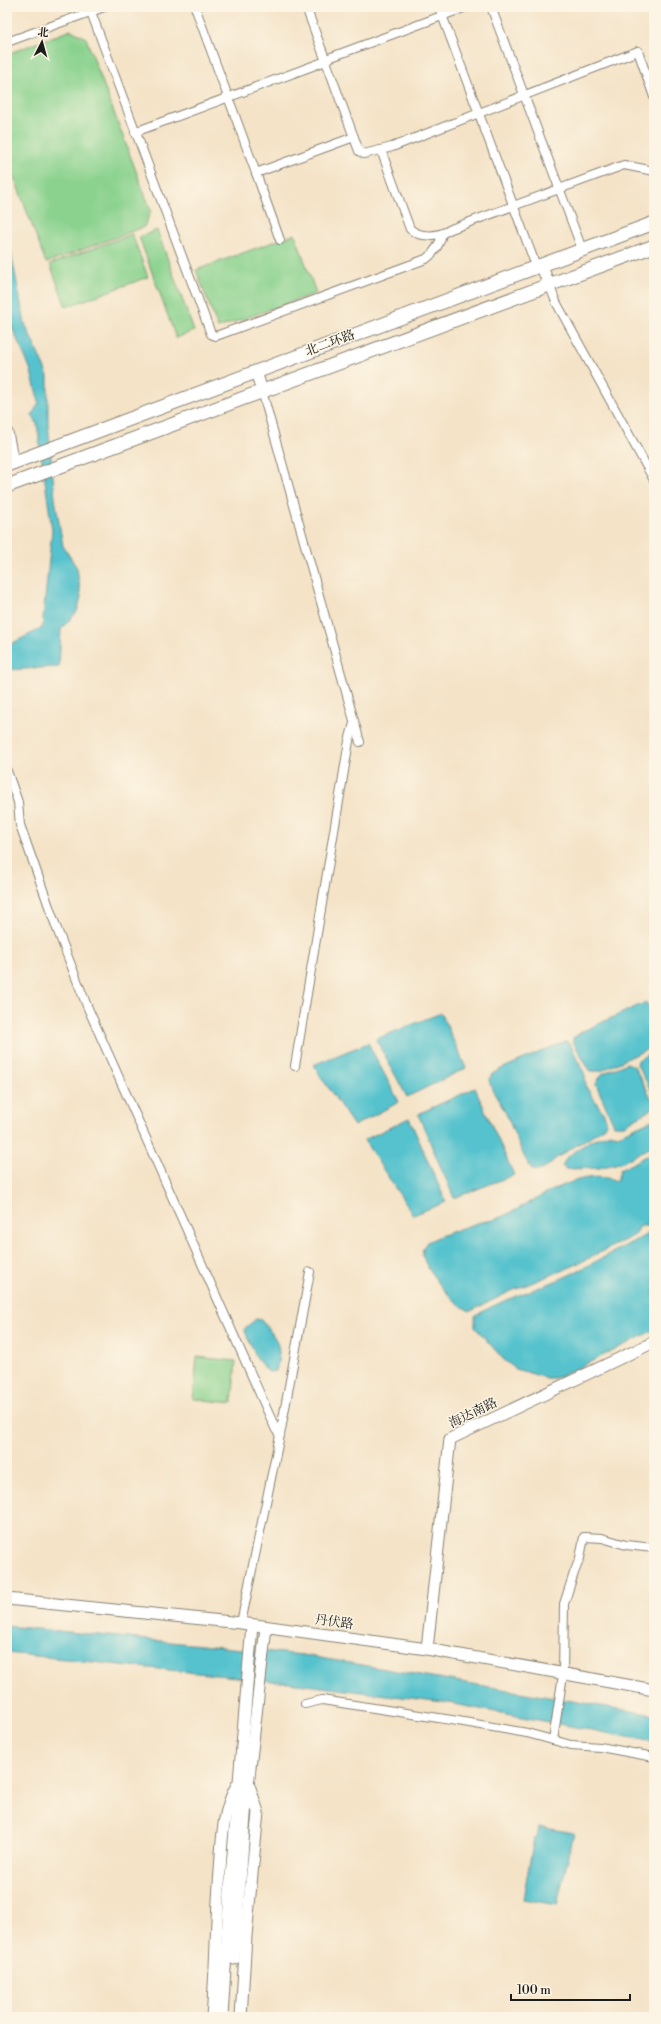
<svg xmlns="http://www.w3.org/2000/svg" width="661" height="2024" viewBox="0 0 661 2024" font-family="'Libre Bodoni','Noto Serif SC',serif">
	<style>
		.green { fill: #8ad28e; stroke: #537755 }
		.water { fill: #55c2cd; stroke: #386f74 }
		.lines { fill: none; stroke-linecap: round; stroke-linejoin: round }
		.street-casing { stroke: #888072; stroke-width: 10 }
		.secondary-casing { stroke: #888072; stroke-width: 13 }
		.primary-casing { stroke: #888072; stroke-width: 15 }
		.street { stroke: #fff; stroke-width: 8 }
		.secondary { stroke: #fff; stroke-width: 11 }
		.primary { stroke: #fff; stroke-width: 13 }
		.labels { text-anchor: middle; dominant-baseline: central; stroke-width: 3; stroke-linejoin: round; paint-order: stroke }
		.street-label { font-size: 13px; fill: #1c1c1c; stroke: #fcf5e5 }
	</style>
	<rect width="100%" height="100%" fill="#fcf5e5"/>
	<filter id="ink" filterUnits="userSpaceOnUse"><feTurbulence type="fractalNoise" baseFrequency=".025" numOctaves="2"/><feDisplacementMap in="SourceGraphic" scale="8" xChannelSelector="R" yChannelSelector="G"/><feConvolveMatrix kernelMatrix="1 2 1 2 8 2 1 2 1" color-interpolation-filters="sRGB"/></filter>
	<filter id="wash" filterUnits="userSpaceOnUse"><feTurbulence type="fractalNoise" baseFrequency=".012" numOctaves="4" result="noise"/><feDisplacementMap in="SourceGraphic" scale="16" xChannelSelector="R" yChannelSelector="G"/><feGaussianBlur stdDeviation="0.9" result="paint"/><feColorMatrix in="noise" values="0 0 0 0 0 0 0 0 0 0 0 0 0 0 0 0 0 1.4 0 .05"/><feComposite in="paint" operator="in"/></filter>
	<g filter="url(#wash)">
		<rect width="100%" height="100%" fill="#f4e3c7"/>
		<g class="green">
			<path d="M 71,30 L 86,38 L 151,211 L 144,227 L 46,263 L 7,158 L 7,54 Z"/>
			<path d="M 157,230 L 194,331 L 176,338 L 139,237 Z"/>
			<path d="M 132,234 L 148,277 L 66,307 L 50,264 Z"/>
			<path d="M 295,234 L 316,293 L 218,328 L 196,270 Z"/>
			<path d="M 197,1357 L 236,1361 L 232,1403 L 193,1399 Z"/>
		</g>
		<g class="water">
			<path d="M 7,232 L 25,324 L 48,376 L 48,422 L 55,499 L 63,546 L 77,568 L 81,597 L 77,612 L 61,629 L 59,667 L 7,670 L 7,646 L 42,628 L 52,530 L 37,424 L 32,415 L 39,402 L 30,368 L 13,330 L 7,302 Z"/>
			<path d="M 646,1002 L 654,1016 L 654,1046 L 601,1071 L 590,1071 L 573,1042 L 573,1038 L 583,1031 Z"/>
			<path d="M 441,1013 L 466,1068 L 407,1097 L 376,1039 Z"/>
			<path d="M 566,1041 L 570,1044 L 585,1075 L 586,1087 L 604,1114 L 607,1123 L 605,1127 L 555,1159 L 547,1167 L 541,1170 L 532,1170 C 521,1153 515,1134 507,1116 C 502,1104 492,1093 489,1080 L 492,1074 L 501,1069 Z"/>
			<path d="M 368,1043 L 399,1102 L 354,1126 L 313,1065 Z"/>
			<path d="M 654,1051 L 654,1095 L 637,1065 L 638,1060 Z"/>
			<path d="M 627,1063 L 634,1066 L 654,1103 L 652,1109 L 624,1125 L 614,1125 L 596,1084 L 602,1074 Z"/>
			<path d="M 475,1088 L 514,1175 L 454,1198 L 418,1114 Z"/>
			<path d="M 409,1118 L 446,1202 L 413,1215 L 364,1140 Z"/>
			<path d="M 654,1119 L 654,1145 L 623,1162 L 599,1168 L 565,1169 L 562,1166 L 567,1157 L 591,1140 L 610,1133 L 618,1135 Z"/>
			<path d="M 654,1152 L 654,1226 L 640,1226 L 635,1235 L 573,1266 L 509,1292 L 471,1311 C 456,1308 426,1271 423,1256 C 421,1250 424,1246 427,1242 C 444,1234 463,1227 481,1222 C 485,1221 489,1221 493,1220 C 530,1208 577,1164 617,1181 L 620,1170 Z"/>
			<path d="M 654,1231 L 654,1330 L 564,1375 L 554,1378 L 546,1378 L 516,1369 L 504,1360 L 475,1327 L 475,1316 C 503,1298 537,1290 567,1276 C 597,1262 625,1245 654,1231 Z"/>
			<path d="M 256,1319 L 262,1320 C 277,1341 283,1343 276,1371 L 269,1372 C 256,1363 251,1344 244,1329 Z"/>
			<path d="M 7,1626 L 303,1655 L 654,1715 L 654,1742 L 443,1702 L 264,1680 L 7,1653 Z"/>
			<path d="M 539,1827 L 574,1833 L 557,1905 L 523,1899 L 534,1838 L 537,1837 Z"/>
		</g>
	</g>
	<g filter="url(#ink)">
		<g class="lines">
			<g class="street-casing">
				<g id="street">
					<path d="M 195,7 L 256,173"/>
					<path d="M 306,7 L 359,151 L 364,154 L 392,147 L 638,51 L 654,97"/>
					<path d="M 439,7 L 536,266"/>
					<path d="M 491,7 L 582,249"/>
					<path d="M 91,12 L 211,334 L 216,336 L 426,259 C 434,253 440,244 442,234"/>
					<path d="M 7,42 L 104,7"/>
					<path d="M 326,59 L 466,7"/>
					<path d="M 135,132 L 326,61"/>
					<path d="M 381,150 L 410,229 C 421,239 440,236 451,229 L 624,165 L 654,171"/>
					<path d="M 280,240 L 256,173 L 354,137"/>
					<path d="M 549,284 L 556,302 L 654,480"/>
					<path d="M 262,391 L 360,742"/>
					<path d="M 7,771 L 18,802 L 20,825 L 57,929 L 87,1006 L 276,1430 L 280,1435"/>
					<path d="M 295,1066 L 349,741 L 354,723"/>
					<path d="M 241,1623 L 280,1435 L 310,1272"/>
					<path d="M 305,1704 L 322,1700 L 458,1721 L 527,1733 L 571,1745 L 600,1747 L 654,1757"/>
					<path d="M 553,1740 L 563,1675 L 564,1604 L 574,1573 L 580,1558 L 584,1537 L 602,1538 L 626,1545 L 654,1548"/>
				</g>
			</g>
			<g class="secondary-casing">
				<g id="secondary">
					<path d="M 541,265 L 549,284"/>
					<path d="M 256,371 L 262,391"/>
					<path d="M 7,433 L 13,462"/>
					<path d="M 7,1599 L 241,1623 L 427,1649 L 654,1690"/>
					<path d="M 427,1649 L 450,1439 L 654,1342"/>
					<path d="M 234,1959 L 246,1803 L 266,1627"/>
					<path d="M 212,2017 C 216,1968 216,1919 220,1871 C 222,1840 222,1812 237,1785"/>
					<path d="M 222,2017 L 230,1890 L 252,1625"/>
					<path d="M 241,2017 L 246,1936 L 258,1812 L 250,1788"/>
				</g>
			</g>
			<g class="primary-casing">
				<g id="primary">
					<path d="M 7,465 L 654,223"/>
					<path d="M 7,486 L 654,246"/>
				</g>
			</g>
			<use href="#street" class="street"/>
			<use href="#secondary" class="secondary"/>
			<use href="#primary" class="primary"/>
		</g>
	</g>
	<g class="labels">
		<g class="street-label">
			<text transform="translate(330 343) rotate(-20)">北二环路</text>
			<text transform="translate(473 1413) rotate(-26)">海达南路</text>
			<text transform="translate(334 1622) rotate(8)">丹伏路</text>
		</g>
	</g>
	<rect width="661" height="2024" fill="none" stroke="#fcf5e5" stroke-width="24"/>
	<g transform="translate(42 42) rotate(6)" stroke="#fcf5e5" stroke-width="3" paint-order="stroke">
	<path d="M0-3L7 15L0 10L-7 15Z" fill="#1c1c1c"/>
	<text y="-6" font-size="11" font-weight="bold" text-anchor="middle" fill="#1c1c1c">北</text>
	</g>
	<path d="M511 1994v6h119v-6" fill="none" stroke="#1c1c1c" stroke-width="2"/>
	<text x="517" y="1994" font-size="12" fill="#1c1c1c" stroke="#fcf5e5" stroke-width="3" paint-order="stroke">100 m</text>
</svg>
